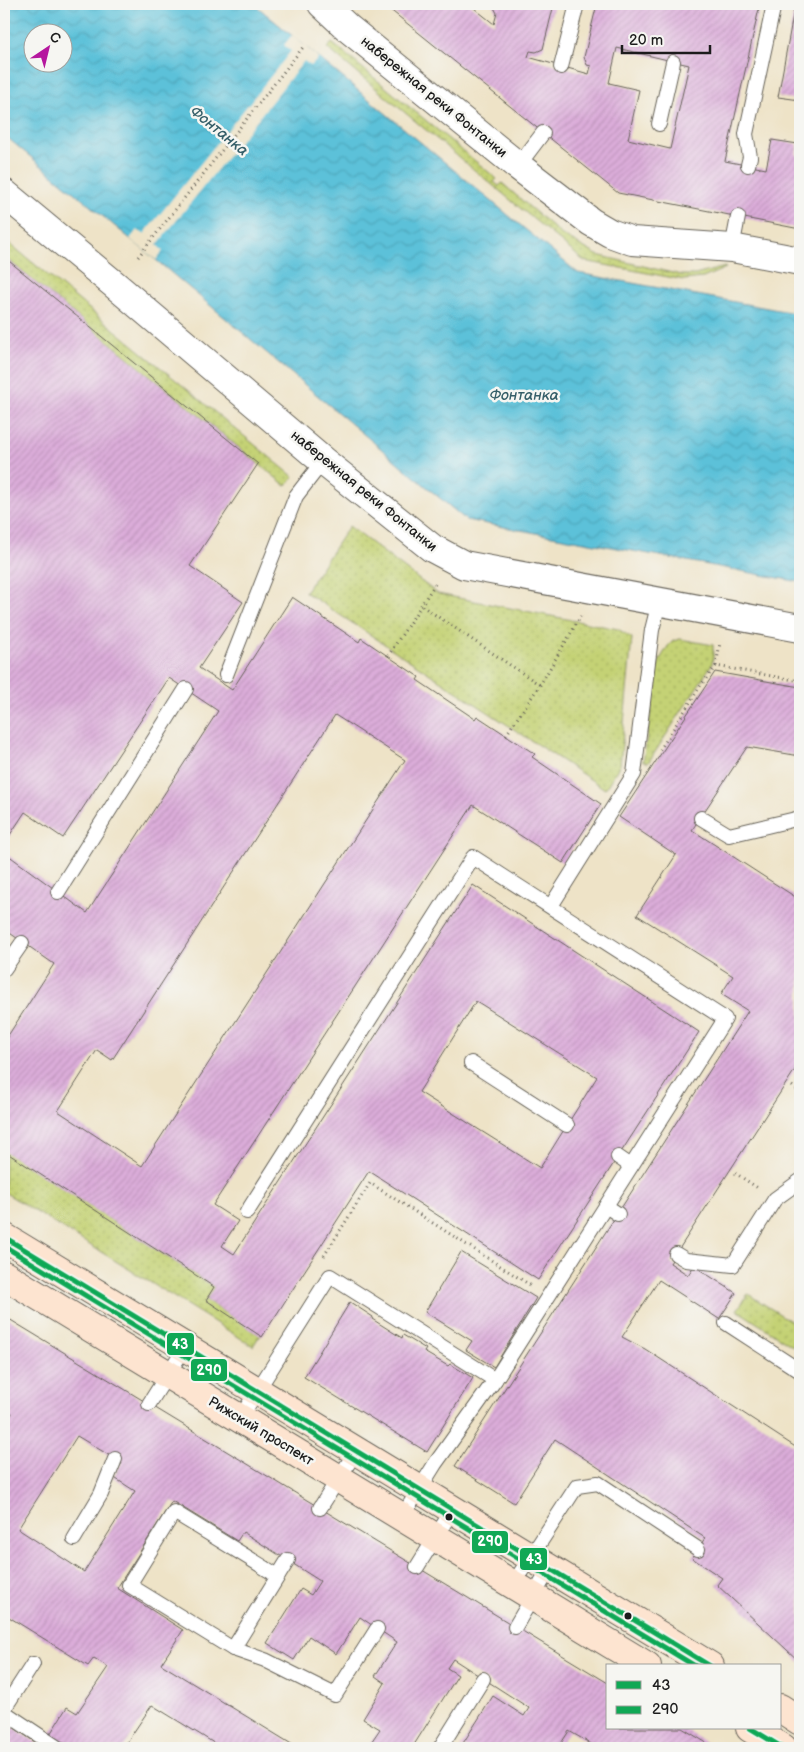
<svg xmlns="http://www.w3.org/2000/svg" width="804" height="1752" viewBox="0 0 804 1752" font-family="'Balsamiq Sans',sans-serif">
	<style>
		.grass { fill: url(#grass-dots); stroke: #707748 }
		.water { fill: url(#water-waves); stroke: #3c6e7a; fill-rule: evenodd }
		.pier { fill: #eee3c7 }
		.building { fill: url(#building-hatch); fill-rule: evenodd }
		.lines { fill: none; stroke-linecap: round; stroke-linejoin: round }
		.service-casing { stroke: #666258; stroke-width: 16 }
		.tertiary-casing { stroke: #666258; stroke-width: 30 }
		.secondary-casing { stroke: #666258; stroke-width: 30 }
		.path { stroke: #666258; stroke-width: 3; stroke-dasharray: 1 4; stroke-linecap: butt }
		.service { stroke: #fff; stroke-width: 14 }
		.tertiary { stroke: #fff; stroke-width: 28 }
		.secondary { stroke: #fde4d0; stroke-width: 28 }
		.bus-1-casing { stroke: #f6f6f2; stroke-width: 9 }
		.bus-2-casing { stroke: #f6f6f2; stroke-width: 9 }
		.bus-1 { stroke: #10a855; stroke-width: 5 }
		.bus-2 { stroke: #10a855; stroke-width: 5 }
		.bus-dot { fill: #1c1c1c; stroke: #f6f6f2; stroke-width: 2 }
		.labels { text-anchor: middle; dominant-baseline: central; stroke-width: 5; stroke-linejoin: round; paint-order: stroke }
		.street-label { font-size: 14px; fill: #1c1c1c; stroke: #f6f6f2 }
		.water-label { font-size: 15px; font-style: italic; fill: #355e68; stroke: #f6f6f2 }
		.line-badge { stroke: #f6f6f2; stroke-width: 2 }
		.badge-label { font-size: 14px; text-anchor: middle; font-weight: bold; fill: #fff }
	</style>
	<defs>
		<pattern id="grass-dots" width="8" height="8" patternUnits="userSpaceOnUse" patternTransform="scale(1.25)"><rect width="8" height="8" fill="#c4d274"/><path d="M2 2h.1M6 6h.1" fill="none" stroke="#a8b464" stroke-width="1.8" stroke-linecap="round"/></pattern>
		<pattern id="water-waves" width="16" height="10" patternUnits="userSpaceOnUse" patternTransform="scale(1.25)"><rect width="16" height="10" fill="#5bc1d9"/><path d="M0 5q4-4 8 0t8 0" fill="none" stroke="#4fa5ba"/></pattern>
		<pattern id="building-hatch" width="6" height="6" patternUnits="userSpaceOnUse" patternTransform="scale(1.25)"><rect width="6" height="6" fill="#dcadda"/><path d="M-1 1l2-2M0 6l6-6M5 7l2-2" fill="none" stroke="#bc94ba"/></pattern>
	</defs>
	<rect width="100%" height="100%" fill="#f6f6f2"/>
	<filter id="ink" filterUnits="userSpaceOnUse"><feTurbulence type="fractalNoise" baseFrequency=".02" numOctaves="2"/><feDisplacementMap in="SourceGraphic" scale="10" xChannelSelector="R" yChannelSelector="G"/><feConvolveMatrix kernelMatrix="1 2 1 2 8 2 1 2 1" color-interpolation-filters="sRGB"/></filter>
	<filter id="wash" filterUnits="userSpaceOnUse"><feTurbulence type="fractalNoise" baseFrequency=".0096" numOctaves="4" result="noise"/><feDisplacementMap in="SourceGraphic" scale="20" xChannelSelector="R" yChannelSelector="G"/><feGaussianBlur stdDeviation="1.12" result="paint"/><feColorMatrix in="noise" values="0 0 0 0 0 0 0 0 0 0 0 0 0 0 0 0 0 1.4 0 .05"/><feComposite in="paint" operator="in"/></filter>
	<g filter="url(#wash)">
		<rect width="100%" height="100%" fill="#eee3c7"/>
		<g class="grass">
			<path d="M 332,43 L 497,179 L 494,182 L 499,186 L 502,183 L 562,235 L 597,255 L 681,275 L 695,275 L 725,267 L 726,268 L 703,278 L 684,280 L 584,261 L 327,48 Z"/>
			<path d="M 4,239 L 294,477 L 286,486 L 4,257 Z"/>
			<path d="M 349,526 L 438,594 L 618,629 L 632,638 L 620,765 L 605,789 L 305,592 Z"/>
			<path d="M 680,639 L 713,645 L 713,651 L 714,651 L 712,664 L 648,763 L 643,761 L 659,661 L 668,646 L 673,641 Z"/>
			<path d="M 5,1151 L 214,1287 L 206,1300 L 260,1335 L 253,1346 L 4,1192 Z"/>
			<path d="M 748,1294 L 800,1327 L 800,1351 L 737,1310 Z"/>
		</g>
		<path class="water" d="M 4,4 L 254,4 L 578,273 L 800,314 L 800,582 L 466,520 L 156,260 L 4,135 ZM 32,32 L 62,32 L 62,62 L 32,62 Z"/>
		<path class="pier" d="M 292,35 L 319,58 L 311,66 L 304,61 L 157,245 L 163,251 L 156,260 L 130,239 L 137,230 L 144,234 L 291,51 L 284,45 Z"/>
		<g id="blocks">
			<g class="building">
				<path d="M 383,4 L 469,4 L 494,24 L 497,13 L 492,4 L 554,4 L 543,49 L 536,52 L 530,51 L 528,57 L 589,74 L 591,66 L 587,65 L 584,57 L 597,4 L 760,4 L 725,161 L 766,169 L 772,140 L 798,144 L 796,155 L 800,156 L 800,229 L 618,193 ZM 617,48 L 689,65 L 670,149 L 628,139 L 639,90 L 609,83 Z"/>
				<path d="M 795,4 L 800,4 L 800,100 L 778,97 Z"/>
				<path d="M 4,257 L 258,464 L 190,566 L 243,602 L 199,668 L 232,690 L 292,597 L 359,642 L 361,638 L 419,677 L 417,680 L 475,719 L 477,716 L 535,754 L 532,757 L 601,804 L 563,863 L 473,805 L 213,1205 L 238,1221 L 222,1246 L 234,1254 L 473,885 L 699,1032 L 538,1280 L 369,1171 L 262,1337 L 206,1300 L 214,1287 L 4,1151 L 4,1042 L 54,964 L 4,929 L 4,852 L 87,913 L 218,711 L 169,678 L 63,838 L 25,812 L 4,844 ZM 335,715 L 405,760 L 142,1166 L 58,1111 L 97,1050 L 112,1060 ZM 476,1001 L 597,1077 L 540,1168 L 419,1092 Z"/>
				<path d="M 715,672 L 800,687 L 800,756 L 747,747 L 692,830 L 800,900 L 800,1062 L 670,1263 L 688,1275 L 694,1266 L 736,1293 L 729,1304 L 719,1319 L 659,1280 L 622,1337 L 645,1349 L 800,1450 L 800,1662 L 717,1585 L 722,1578 L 692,1558 L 705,1538 L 555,1439 L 514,1503 L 455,1466 L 748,1011 L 721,994 L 733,976 L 637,915 L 676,855 L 619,817 Z"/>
				<path d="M 461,1252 L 536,1298 L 494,1367 L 466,1350 L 472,1341 L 425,1312 Z"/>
				<path d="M 350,1302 L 373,1317 L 372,1319 L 402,1338 L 403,1335 L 426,1349 L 424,1352 L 448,1366 L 450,1364 L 473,1378 L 427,1452 L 304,1377 Z"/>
				<path d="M 4,1316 L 608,1683 L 608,1728 L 682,1728 L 715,1748 L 598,1748 L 569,1731 L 558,1748 L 460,1748 L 493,1696 L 524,1716 L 529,1708 L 453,1659 L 447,1668 L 458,1675 L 412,1748 L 367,1748 L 380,1729 L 363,1719 L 385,1683 L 375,1676 L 397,1642 L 360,1617 L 336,1654 L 309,1636 L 294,1660 L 267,1643 L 301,1589 L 311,1595 L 320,1581 L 243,1532 L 237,1541 L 172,1501 L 117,1588 L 183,1630 L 161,1664 L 298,1748 L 222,1748 L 152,1705 L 123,1748 L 62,1748 L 47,1739 L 67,1707 L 77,1713 L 108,1667 L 94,1658 L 88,1666 L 4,1614 L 4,1574 L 7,1569 L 4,1567 L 4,1425 L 12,1413 L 4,1408 ZM 77,1436 L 122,1463 L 113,1477 L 135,1491 L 84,1572 L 18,1529 Z"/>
				<path d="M 4,1721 L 38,1744 L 41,1748 L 4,1748 Z"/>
			</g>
		</g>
	</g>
	<g filter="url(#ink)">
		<use href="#blocks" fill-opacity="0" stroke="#666258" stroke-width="1"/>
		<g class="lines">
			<g class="service-casing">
				<g id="service">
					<path d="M 561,67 L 577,4"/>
					<path d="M 659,124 L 673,62"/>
					<path d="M 748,165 L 750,157 L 746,134 L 774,4"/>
					<path d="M 518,166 L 543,133"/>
					<path d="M 732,248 L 738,217"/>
					<path d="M 226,675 L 296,496 L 323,461"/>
					<path d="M 701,818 L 729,835 L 800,818"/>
					<path d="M 58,892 L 186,689"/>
					<path d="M 551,906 L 634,774 L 652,630 L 659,602"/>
					<path d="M 4,969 L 22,943"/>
					<path d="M 471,1063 L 567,1125"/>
					<path d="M 618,1157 L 631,1166"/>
					<path d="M 606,1206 L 618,1214"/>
					<path d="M 247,1212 L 473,857 L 725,1019 L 495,1380 L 435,1464 L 402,1517"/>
					<path d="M 676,1254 L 686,1260 L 733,1265 L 775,1199 L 800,1181"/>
					<path d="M 726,1323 L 800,1371"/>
					<path d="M 149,1404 L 185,1347"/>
					<path d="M 240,1418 L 330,1276 L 495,1380"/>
					<path d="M 320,1508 L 356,1451"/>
					<path d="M 74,1539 L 101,1494 L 115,1459"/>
					<path d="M 288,1560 L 233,1649 L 265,1660 L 335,1695 L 377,1629"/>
					<path d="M 417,1567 L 453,1509"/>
					<path d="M 513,1584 L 577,1486 L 598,1483 L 698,1549"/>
					<path d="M 515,1627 L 550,1568"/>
					<path d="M 233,1649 L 129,1585 L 174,1512 L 278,1576"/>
					<path d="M 4,1709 L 33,1664"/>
					<path d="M 4,1712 L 58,1748"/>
					<path d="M 440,1748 L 483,1679"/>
				</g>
			</g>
			<g class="tertiary-casing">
				<g id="tertiary">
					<path d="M 322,4 L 349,29 L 518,166 L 591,222 L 610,233 L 632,241 L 732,248 L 800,261"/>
					<path d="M 4,193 L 115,285 L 323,461 L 432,548 L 464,565 L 800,628"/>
				</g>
			</g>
			<g class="secondary-casing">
				<g id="secondary">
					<path d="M 4,1237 L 710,1666"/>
					<path d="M 4,1275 L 647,1666"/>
					<path d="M 780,1708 L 800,1721"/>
					<path d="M 750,1728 L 783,1748"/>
				</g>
			</g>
			<g class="path">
				<path d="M 138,257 L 304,46"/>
				<path d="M 422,606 L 540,685"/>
				<path d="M 388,656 L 435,584"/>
				<path d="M 716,666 L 720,643"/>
				<path d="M 506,735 L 540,685 L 581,616"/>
				<path d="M 660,750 L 701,685 L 716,666 L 800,681"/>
				<path d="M 792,1086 L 800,1092"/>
				<path d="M 735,1173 L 758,1188"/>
				<path d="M 324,1256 L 370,1183 L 530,1285"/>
			</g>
			<use href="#service" class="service"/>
			<use href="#tertiary" class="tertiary"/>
			<use href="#secondary" class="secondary"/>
			<g class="bus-1-casing">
				<g id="bus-1">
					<path d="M 4,1237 L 710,1666"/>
					<path d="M 750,1728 L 783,1748"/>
				</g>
			</g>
			<g class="bus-2-casing">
				<path id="bus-2" d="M 4,1246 L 695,1666"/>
			</g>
			<use href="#bus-1" class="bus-1"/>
			<use href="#bus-2" class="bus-2"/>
		</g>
	</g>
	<g class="bus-dot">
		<circle cx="449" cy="1517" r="4.5"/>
		<circle cx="628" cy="1616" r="4.5"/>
	</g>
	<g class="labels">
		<g class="street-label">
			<text transform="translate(434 97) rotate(39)">набережная реки Фонтанки</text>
			<text transform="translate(364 491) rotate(39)">набережная реки Фонтанки</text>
			<text transform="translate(261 1431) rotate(31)">Рижский проспект</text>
		</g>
		<g class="water-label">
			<text transform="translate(219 131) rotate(39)">Фонтанка</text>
			<text x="524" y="395">Фонтанка</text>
		</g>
	</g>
	<g class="line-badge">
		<rect x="166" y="1332" width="29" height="24" rx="5" fill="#10a855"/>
		<rect x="190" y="1358" width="38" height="24" rx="5" fill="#10a855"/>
		<rect x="471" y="1530" width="38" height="24" rx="5" fill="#10a855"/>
		<rect x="519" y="1547" width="29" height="24" rx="5" fill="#10a855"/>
	</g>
	<g class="badge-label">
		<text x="180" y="1349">43</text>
		<text x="209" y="1375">290</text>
		<text x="490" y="1546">290</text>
		<text x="534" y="1564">43</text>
	</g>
	<rect width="804" height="1752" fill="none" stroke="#f6f6f2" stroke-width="20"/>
	<rect x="606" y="1664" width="175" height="65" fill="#f6f6f2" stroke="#9f9f9c"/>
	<rect x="616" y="1681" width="25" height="8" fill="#10a855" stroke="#9f9f9c"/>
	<text x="652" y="1690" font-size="15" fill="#1c1c1c">43</text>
	<rect x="616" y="1706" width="25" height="8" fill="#10a855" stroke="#9f9f9c"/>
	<text x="652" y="1714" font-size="15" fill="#1c1c1c">290</text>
	<g transform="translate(48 48) rotate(35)"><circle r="24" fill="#f6f6f2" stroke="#9f9f9c"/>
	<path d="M0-4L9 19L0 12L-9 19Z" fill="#b5179e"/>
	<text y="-8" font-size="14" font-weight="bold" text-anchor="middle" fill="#1c1c1c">С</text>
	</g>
	<path d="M622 45v8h88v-8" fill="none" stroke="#1c1c1c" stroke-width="2.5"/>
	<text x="629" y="45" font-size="15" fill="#1c1c1c" stroke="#f6f6f2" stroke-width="4" paint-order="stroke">20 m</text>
</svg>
